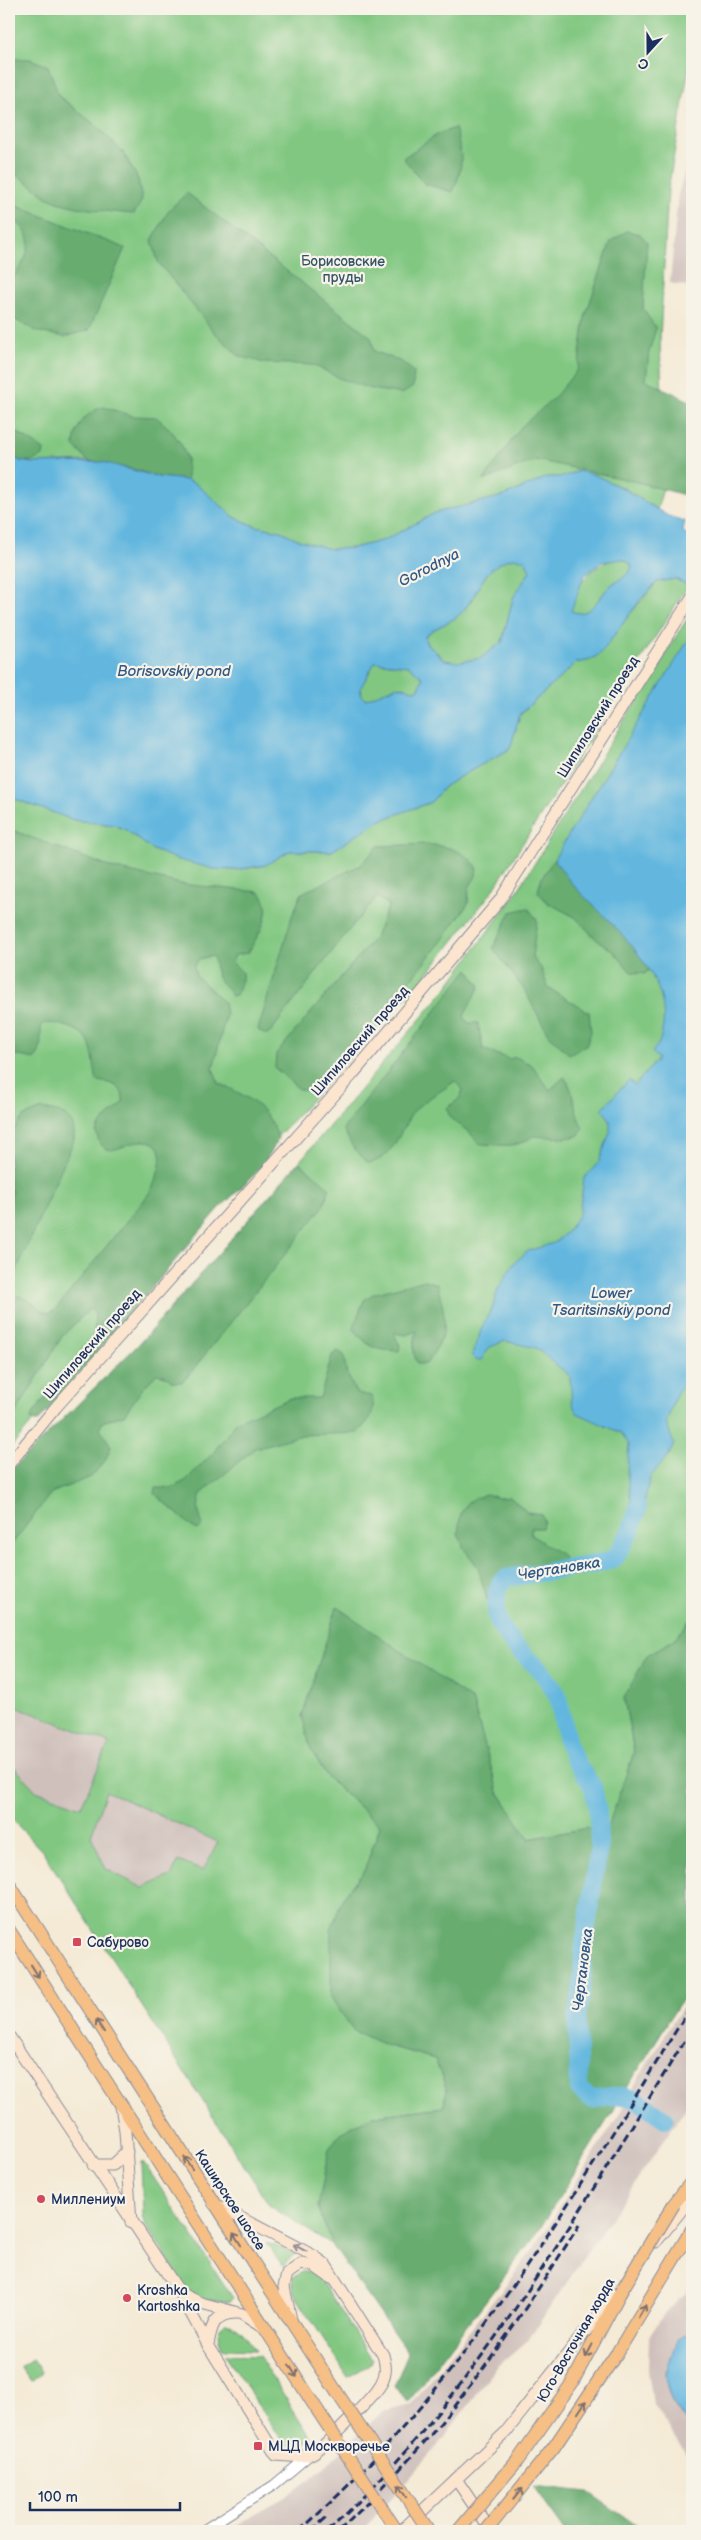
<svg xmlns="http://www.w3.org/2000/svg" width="701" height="2540" viewBox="0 0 701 2540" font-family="'Balsamiq Sans',sans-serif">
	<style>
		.industrial { fill: #cfc0bb }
		.green { fill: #81c781; stroke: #4e7b70; fill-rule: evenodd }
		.forest { fill: #68ac6f; stroke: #426e66 }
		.water { fill: #64b7df; stroke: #40739e; fill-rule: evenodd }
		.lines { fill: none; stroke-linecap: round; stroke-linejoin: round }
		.river { stroke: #64b7df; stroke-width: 18 }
		.street-casing { stroke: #888c9a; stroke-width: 11 }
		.secondary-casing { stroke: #888c9a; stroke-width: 13 }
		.primary-casing { stroke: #888c9a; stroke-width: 14 }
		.street { stroke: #fff; stroke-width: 9 }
		.secondary { stroke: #fbe5cf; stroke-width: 11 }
		.primary { stroke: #f5bf86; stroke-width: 12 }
		.rail { stroke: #1b2f5e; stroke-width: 3; stroke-dasharray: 8 4; stroke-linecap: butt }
		.primary-bridge-casing { stroke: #888c9a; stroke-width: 14; stroke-linecap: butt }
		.primary-bridge { stroke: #f5bf86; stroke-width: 12 }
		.oneway { stroke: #7d7070 }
		.oneway2 { stroke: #8b8a96 }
		.poi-dot { fill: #d1495b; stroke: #f7f3e8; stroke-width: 2 }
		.labels { text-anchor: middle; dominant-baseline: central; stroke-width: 4.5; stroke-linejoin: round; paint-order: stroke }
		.park-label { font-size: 14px; fill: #345567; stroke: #f7f3e8 }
		.street-label { font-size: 14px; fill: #1b2f5e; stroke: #f7f3e8 }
		.poi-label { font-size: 14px; fill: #1b2f5e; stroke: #f7f3e8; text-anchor: start }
		.water-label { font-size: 15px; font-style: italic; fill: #315885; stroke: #f7f3e8 }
	</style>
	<rect width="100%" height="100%" fill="#f7f3e8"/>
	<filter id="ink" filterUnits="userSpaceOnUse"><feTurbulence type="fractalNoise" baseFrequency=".02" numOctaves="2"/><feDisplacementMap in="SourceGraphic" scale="10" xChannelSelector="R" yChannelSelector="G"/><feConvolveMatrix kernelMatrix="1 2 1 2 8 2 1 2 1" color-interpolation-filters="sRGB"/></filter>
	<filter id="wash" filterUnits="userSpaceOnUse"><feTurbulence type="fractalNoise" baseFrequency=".0096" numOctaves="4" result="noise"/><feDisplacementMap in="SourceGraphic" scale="20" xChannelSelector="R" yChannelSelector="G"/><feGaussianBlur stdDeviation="1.12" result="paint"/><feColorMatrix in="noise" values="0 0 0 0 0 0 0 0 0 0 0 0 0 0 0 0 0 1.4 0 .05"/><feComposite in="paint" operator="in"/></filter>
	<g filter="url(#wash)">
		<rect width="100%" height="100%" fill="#f4ead5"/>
		<g class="industrial">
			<path d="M 692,146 L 692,283 L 690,287 L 670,283 L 678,195 Z"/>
			<path d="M 9,1704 L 109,1743 L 81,1807 L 36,1791 L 9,1761 Z"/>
			<path d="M 106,1791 L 218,1841 L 203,1871 L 172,1875 L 143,1888 L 106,1869 L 91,1836 Z"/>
			<path d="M 692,1991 L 692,2099 L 527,2341 L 497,2367 L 432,2453 L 362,2531 L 230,2531 L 254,2514 L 287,2496 L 318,2473 L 383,2411 L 412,2404 L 530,2254 L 629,2099 L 632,2089 Z"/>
			<path d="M 692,2288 L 692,2462 L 653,2404 L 648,2370 L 649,2337 L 666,2311 Z"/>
		</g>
		<g class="green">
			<path d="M 9,9 L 687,9 L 692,18 L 692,49 L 668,190 L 660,339 L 665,481 L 657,510 L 624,488 L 579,471 L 563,477 L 548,477 L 504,496 L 435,513 L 385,540 L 353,548 L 330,549 L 299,540 L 281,531 L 255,526 L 234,517 L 196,485 L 187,480 L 158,477 L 132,469 L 88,461 L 32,463 L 9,454 Z"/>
			<path d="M 513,558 L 525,560 L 530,571 L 513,598 L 502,642 L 481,658 L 458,663 L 445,660 L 426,643 L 425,637 C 434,627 448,624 458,616 C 482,595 479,566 513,558 Z"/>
			<path d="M 615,559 L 623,559 L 630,563 L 632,568 C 626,580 616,579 608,588 C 598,599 589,620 571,611 C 571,587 593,565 615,559 Z"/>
			<path d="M 675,579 L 688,585 L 686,589 L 491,893 L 424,978 L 232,1186 L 9,1450 L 9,797 L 74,820 L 114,825 L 126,830 L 153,850 L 214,869 L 235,870 L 262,866 L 289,851 L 332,851 L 378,821 L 431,802 L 444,787 L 461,776 L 510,749 L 520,714 L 576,663 L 591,660 L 657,582 Z"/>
			<path d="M 692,611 L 692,1683 L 624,1698 L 634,1752 L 609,1824 L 528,1839 L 498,1792 L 472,1700 L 328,1778 L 380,1826 L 365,1869 L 344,1896 L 385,2045 L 435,2059 L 447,2090 L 443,2107 L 372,2116 L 318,2206 L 332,2245 L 270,2206 L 44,1853 L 9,1816 L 9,1761 L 36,1791 L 81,1807 L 109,1743 L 9,1704 L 9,1473 L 139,1344 L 299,1162 L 445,990 L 518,890 ZM 106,1791 L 218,1842 L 203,1871 L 178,1861 L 172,1875 L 143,1888 L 106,1869 L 91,1836 Z"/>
			<path d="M 375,662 L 409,666 L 423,678 L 419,689 C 411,692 404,685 396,687 C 385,689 376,698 366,699 L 362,695 L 361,687 Z"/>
			<path d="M 141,2162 L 144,2163 L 233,2298 L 229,2302 L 200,2299 L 187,2290 L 146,2226 L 143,2216 Z"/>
			<path d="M 266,2243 L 296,2253 L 283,2266 Z"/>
			<path d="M 304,2271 L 312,2272 L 320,2278 L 372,2360 L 367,2366 L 348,2377 L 294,2293 L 292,2278 Z"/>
			<path d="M 224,2323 C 240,2324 247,2339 256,2350 L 223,2349 C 218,2339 215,2332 224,2323 Z"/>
			<path d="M 225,2355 L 259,2356 L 312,2439 L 298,2446 L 286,2446 Z"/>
			<path d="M 32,2359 L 42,2373 L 31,2382 L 20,2367 Z"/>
		</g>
		<g class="forest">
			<path d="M 9,59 L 30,59 L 48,66 L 59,96 L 99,128 L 123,152 L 138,179 L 142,200 L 134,214 C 113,212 63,208 47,197 C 32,187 26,179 9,171 Z"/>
			<path d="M 455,128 C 463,158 464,164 453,192 L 425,184 L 403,158 L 438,134 Z"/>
			<path d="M 187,193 L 371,337 L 374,351 L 402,362 L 414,372 L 413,387 L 402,394 L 371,389 L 341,379 L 313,365 L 264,363 L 239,356 L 214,332 L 158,262 L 152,240 L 169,210 Z"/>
			<path d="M 9,203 L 125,248 L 89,330 L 65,337 L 38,332 L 12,318 L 9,314 L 9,282 C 21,268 37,246 23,228 C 18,222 12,220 9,213 Z"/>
			<path d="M 627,231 L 640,234 L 647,242 L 643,309 L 656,328 L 649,352 L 646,380 L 692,402 L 692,497 L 633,481 L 536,460 L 483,481 L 521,427 L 554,398 L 578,369 L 585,317 L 611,241 Z"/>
			<path d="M 104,407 L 133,416 L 156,417 L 170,429 L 181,444 L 187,459 L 187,480 L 158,477 L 132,469 L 88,461 L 74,446 C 75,427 86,411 104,407 Z"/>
			<path d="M 9,427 L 44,450 L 43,456 C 30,463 20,464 9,454 Z"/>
			<path d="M 9,829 L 112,868 L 181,884 L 259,892 C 277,910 258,934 248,953 L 235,955 L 232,962 L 242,972 L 242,980 L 236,995 L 232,996 C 227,989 220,983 217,975 C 214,968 217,963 212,956 L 199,959 L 194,967 L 196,976 L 224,1002 L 226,1014 L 213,1069 L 219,1083 C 248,1097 268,1106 278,1138 L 263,1166 L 218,1210 L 38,1422 L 34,1422 L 31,1419 L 32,1415 L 94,1336 L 95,1313 L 90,1309 L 63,1335 L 9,1424 L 10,1301 L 18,1296 C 31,1298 37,1310 49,1313 L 54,1311 C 78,1282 101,1253 124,1224 C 133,1213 145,1201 152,1188 C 159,1175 170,1142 145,1141 C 125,1139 105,1167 96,1132 L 102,1122 L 123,1103 C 124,1085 112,1083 97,1081 C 91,1054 96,1034 65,1026 C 56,1024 51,1022 42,1024 C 39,1037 44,1048 35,1059 L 9,1054 Z"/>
			<path d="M 427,844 C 448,847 463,849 477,867 L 476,876 L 469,888 L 468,904 L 441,942 L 411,979 L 309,1091 L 300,1090 L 275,1068 L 276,1054 L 375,937 L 389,905 L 377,897 L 344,936 L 269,1034 L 264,1034 L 258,1030 L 292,916 L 302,893 L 361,865 L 378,846 Z"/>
			<path d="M 554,859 L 576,888 L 621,931 L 649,969 L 645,974 L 631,972 L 614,952 L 596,939 L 575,917 L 548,903 L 538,892 L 541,879 Z"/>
			<path d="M 528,908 L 537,920 L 532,957 L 541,968 L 548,988 L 589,1012 L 591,1032 L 586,1045 L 569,1054 L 548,1034 L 525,991 L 493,948 L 511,912 Z"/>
			<path d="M 468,969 L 480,986 L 464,1016 L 468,1023 L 478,1023 L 483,1049 L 509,1059 L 516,1057 L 532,1065 L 550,1090 L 564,1077 C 575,1089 573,1111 583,1128 L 578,1136 L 564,1138 L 533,1136 C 516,1150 500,1144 480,1144 L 469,1132 L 450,1118 L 447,1108 L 459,1099 L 463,1090 L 455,1081 C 444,1090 431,1096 420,1105 C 400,1122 397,1160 368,1163 L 354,1149 L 343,1129 Z"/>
			<path d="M 42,1109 C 64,1113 76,1115 74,1140 L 9,1287 L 9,1203 L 12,1193 L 9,1187 L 9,1133 L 12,1133 L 23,1117 Z"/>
			<path d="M 299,1162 L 330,1188 L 323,1207 L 183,1382 L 172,1382 L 166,1376 L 157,1374 L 143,1388 L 124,1415 L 102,1422 L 100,1429 L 111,1446 L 105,1461 L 91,1477 L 51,1493 L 9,1548 L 9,1473 L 11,1470 L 139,1344 Z"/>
			<path d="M 425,1280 L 437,1284 C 447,1322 450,1331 426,1364 L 418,1364 C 411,1352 414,1344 417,1331 L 406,1335 L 393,1333 L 400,1345 L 399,1351 C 374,1350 369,1348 353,1328 L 364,1300 L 373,1294 Z"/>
			<path d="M 338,1351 L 344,1355 L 346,1371 L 356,1393 L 372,1396 C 376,1414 369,1421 357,1433 L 302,1435 L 255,1448 L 201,1494 C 197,1506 198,1513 203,1525 L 198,1530 L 192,1527 L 155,1494 L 156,1488 L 171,1488 L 185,1481 L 213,1453 L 237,1421 L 291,1398 L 320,1398 L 332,1355 Z"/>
			<path d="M 485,1494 L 498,1498 L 511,1497 L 527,1512 L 541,1514 L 544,1520 L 542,1528 L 531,1528 L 531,1535 L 562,1555 L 566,1562 L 565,1570 L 506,1578 L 500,1584 L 496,1604 L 487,1600 L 478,1567 L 464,1549 L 458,1533 L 461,1513 L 468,1502 Z"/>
			<path d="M 337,1607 L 472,1700 L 498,1792 L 529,1839 L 609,1824 L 634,1752 L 624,1698 L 647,1655 L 675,1639 L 692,1617 L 692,1983 L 536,2235 L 409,2401 L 394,2387 L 408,2353 L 332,2245 L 318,2207 L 329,2149 L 340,2133 L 372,2116 L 443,2107 L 447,2090 L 435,2059 L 385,2045 L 354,2031 L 331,1998 L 331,1929 L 344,1896 L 365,1869 L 380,1826 L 328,1778 L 311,1750 L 302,1716 Z"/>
			<path d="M 533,2486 L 588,2492 L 645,2531 L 565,2531 Z"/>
		</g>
		<g class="water">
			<path d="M 9,454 L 20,461 L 32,463 L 103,462 L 158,477 L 187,480 L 196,484 L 234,517 L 255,526 L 281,531 L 299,540 L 330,549 L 353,548 L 385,540 L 435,513 L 504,496 L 548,477 L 563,477 L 579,471 L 595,475 L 624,489 L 668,516 L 685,521 L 683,531 L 692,540 L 692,587 L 675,579 L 657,582 L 641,599 L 602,652 L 591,660 L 576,663 L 520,714 L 510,749 L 461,776 L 444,787 L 431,802 L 378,821 L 332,851 L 289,851 L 266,865 L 235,870 L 214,869 L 179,860 L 153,850 L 126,830 L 114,825 L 74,820 L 9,797 ZM 513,558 L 525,560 L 530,571 L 513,598 L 502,642 L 481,658 L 458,662 L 445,660 L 426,643 L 425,636 C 434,627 448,624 458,616 C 481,595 479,566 513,558 ZM 623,559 L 630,563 L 632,567 C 626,580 616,579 608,588 C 598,599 589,619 571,611 L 584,576 L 602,562 ZM 375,662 L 409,666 L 423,678 L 419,689 L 414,690 L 398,686 L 366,699 L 361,695 L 361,687 Z"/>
			<path d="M 692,634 L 692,1377 L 677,1392 L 666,1423 L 674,1444 L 669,1455 L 650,1477 L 644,1504 L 631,1530 L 633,1516 L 627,1473 L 629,1444 L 621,1433 L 577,1413 L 572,1403 L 570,1376 L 536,1348 L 505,1341 L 490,1347 L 481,1360 L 475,1360 L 472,1355 L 483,1325 L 493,1306 L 498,1289 L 514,1263 L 528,1251 L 554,1243 L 568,1231 L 579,1214 L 584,1178 L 599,1162 L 610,1132 L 610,1120 L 602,1109 L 629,1080 L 635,1085 L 658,1059 L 652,1052 C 661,1043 661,1037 663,1025 C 670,972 610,923 577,889 C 568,880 561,869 554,859 Z"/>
			<path d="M 692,2331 L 692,2431 L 672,2402 L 667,2386 L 666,2372 L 676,2342 Z"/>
		</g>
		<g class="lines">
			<path class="river" d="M 638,1508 L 631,1530 L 615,1558 L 598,1564 L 506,1578 L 500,1583 L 497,1592 L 496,1614 L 499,1624 L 514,1645 L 542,1672 L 558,1696 L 567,1741 L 574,1759 L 593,1787 L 598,1813 L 599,1846 L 583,1951 L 582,1988 L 577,2016 L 579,2089 L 593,2100 C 629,2089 636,2100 665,2119"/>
		</g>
	</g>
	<g filter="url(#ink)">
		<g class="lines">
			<g class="street-casing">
				<path id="street" d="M 202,2531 L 274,2485 L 311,2454"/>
			</g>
			<g class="secondary-casing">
				<g id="secondary">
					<path d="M 9,1464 L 56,1407 L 352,1075 L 500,900 L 692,597"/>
					<path d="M 9,2036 L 180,2293 L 208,2345 L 276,2455 C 287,2456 300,2458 311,2454 C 322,2450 374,2396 381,2384 C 387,2374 386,2366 383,2355 L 325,2264 L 314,2256 L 214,2204"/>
					<path d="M 121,2106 L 125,2131 L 131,2223"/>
					<path d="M 93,2165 L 113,2165 L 127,2152"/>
					<path d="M 656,2242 L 692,2197"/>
					<path d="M 180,2293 L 201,2303 L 242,2314 L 265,2329"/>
					<path d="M 291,2320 L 284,2287 L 287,2274 L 301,2264 L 314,2266 L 331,2278"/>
					<path d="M 208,2345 C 211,2327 214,2313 236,2313"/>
					<path d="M 456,2479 L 491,2531"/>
					<path d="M 401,2531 L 505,2433 L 615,2294"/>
				</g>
			</g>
			<g class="primary-casing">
				<g id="primary">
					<path d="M 9,1884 L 336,2391"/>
					<path d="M 9,1930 L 318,2411"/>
					<path d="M 674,2204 L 692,2181"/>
					<path d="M 554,2447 L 617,2353 L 692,2229"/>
					<path d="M 518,2460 L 572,2383 L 620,2293"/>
				</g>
			</g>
			<use href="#street" class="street"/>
			<use href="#secondary" class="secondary"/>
			<use href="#primary" class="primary"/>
			<g class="rail">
				<path d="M 299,2531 C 468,2384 575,2192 692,2005"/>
				<path d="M 311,2531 L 328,2516"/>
				<path d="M 328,2531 C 480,2391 583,2203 692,2029"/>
				<path d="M 339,2531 C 372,2499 404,2466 434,2431 C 487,2367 535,2296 579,2225"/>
			</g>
			<g class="primary-bridge-casing">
				<g id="primary-bridge">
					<path d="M 620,2293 L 674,2204"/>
					<path d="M 336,2391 L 429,2531"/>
					<path d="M 318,2411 L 397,2531"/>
					<path d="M 458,2531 L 518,2460"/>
					<path d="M 486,2531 L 554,2447"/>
				</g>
			</g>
			<use href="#primary-bridge" class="primary-bridge"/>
		</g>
		<defs><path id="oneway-shaft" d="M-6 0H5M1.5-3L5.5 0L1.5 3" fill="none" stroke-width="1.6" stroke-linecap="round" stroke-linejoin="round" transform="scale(1.25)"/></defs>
		<g class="oneway">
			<use href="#oneway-shaft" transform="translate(35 1971) rotate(58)"/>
			<use href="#oneway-shaft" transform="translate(100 2026) rotate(-123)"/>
			<use href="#oneway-shaft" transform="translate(188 2163) rotate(-123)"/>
			<use href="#oneway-shaft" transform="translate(237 2239) rotate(-123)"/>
			<use href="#oneway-shaft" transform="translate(642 2311) rotate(-59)"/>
			<use href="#oneway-shaft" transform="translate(589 2351) rotate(118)"/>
			<use href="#oneway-shaft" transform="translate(293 2371) rotate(58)"/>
			<use href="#oneway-shaft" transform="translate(582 2407) rotate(-57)"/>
			<use href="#oneway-shaft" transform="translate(402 2491) rotate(-123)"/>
			<use href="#oneway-shaft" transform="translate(518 2494) rotate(-50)"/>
		</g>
		<use class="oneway2" href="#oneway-shaft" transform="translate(300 2248) rotate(-152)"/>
	</g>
	<g class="poi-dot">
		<rect x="72" y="1937" width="10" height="10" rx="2.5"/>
		<circle cx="41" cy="2199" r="5"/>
		<circle cx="127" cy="2298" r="5"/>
		<rect x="253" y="2441" width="10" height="10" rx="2.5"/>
	</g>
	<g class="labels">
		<g class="park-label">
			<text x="343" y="261">Борисовские<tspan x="343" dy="16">пруды</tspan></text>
		</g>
		<g class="street-label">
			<text transform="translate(598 717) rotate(-58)">Шипиловский проезд</text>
			<text transform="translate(360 1041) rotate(-49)">Шипиловский проезд</text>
			<text transform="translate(92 1344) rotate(-49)">Шипиловский проезд</text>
			<text transform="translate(230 2200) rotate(57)">Каширское шоссе</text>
			<text transform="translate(576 2340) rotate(-60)">Юго-Восточная хорда</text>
		</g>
		<g class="poi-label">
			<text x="87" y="1942">Сабурово</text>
			<text x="51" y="2199">Миллениум</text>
			<text x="137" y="2290">Kroshka<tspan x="137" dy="16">Kartoshka</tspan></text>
			<text x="268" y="2446">МЦД Москворечье</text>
		</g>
		<g class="water-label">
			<text transform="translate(429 568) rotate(-27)">Gorodnya</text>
			<text x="174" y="671">Borisovskiy pond</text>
			<text x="611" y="1293">Lower<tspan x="611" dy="17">Tsaritsinskiy pond</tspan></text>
			<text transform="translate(559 1569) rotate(-9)">Чертановка</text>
			<text transform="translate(583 1970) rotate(-83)">Чертановка</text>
		</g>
	</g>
	<rect width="701" height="2540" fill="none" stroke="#f7f3e8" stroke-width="30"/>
	<g transform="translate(648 52) rotate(201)" stroke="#f7f3e8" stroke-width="4" paint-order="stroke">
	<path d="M0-4L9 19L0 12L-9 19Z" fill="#1b2f5e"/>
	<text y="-8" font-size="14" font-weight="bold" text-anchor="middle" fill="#1b2f5e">С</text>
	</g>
	<path d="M30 2502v8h150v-8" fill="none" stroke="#1b2f5e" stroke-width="2.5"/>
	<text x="38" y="2502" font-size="15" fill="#1b2f5e" stroke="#f7f3e8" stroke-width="4" paint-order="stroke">100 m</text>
</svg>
